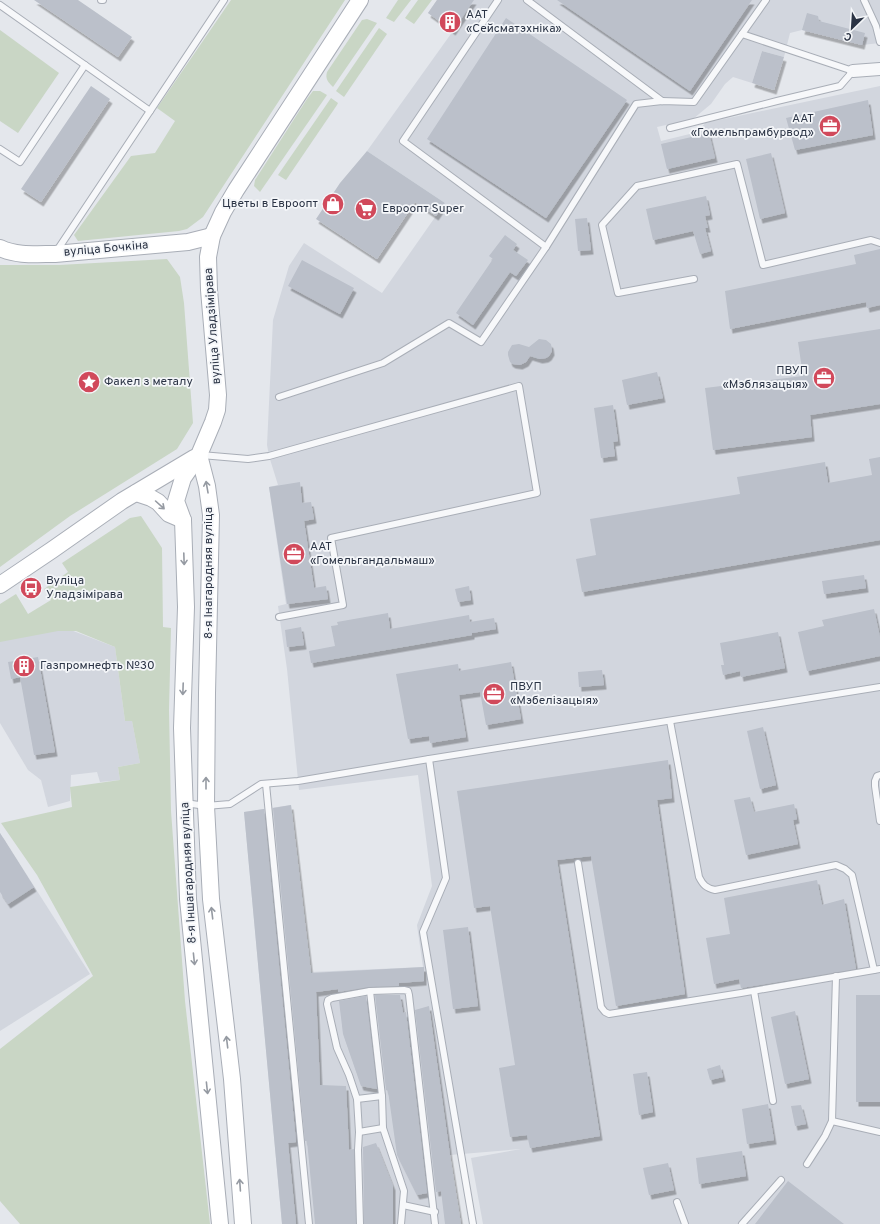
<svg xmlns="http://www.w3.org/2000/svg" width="880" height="1224" viewBox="0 0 880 1224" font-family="Overpass,sans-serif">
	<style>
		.built { fill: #d2d6de }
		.green { fill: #c9d6c5 }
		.building { fill: #bbc0ca; filter: url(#shadow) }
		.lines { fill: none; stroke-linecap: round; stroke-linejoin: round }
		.lane-casing { stroke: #a9aeb7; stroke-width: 8 }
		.street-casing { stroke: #a9aeb7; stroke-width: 14 }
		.secondary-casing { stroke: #a9aeb7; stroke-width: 18 }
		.lane { stroke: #f7f8fa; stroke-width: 6 }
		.street { stroke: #f7f8fa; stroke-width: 12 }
		.secondary { stroke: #fff; stroke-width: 16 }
		.oneway { stroke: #959aa2 }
		.labels { text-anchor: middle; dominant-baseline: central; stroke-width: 3.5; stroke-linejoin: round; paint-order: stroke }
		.poi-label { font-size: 12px; fill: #2b3445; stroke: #f4f6f9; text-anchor: start }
		.street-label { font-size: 12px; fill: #2b3445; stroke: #f4f6f9 }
	</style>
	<defs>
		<filter id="shadow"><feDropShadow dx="2.5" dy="4.5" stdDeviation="0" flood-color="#0004"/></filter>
	</defs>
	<rect width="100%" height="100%" fill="#e4e7ec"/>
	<g class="built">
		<path d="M 437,0 L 880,0 L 880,43 L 862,45 L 802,30 L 790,33 L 784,57 L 762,51 L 752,83 L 733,77 L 725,84 L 711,104 L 693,119 L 657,127 L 661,141 L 698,132 L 705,123 L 880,86 L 880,1224 L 483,1224 L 471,1158 L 521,1149 L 450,1155 L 461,1224 L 282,1224 L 244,812 L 291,805 L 311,972 L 423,967 L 417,925 L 432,886 L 418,775 L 299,790 L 287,669 L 278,606 L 286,604 L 269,487 L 278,485 L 269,456 L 267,445 L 273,320 L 289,266 L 304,243 L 382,293 L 445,203 L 367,151 L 453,31 L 428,13 Z"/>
		<path d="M 55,624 L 115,647 L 125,721 L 132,721 L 140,763 L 118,767 L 120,780 L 100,782 L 97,772 L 71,775 L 70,801 L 48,807 L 41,780 L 28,770 L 0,723 L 0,637 Z"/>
		<path d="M 0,833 L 90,974 L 0,1031 Z"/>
	</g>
	<g class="green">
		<path d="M 231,0 L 345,0 L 203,217 L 187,229 L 179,231 L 78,241 L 74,235 L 131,156 L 155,153 L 175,121 L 157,108 Z"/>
		<path d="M 398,0 L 411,0 L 394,22 L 386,18 Z"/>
		<path d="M 418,0 L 432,0 L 414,24 L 405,18 Z"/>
		<path d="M 367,19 L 377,23 L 333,87 C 328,82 325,79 327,72 L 362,20 Z"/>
		<path d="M 379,28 L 387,34 L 344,97 L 336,91 Z"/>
		<path d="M 0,30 L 59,73 L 18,133 L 0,121 Z"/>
		<path d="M 313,91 L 320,91 L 327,95 L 260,192 L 254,186 L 255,180 L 307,99 Z"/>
		<path d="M 331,98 L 338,103 L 337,105 L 286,180 L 278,175 Z"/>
		<path d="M 167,259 L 180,277 L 184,303 L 193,423 L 177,449 L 70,516 L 0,567 L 0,265 L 59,265 Z"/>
		<path d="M 141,516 L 162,548 L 163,627 L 171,628 L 169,710 L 171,811 L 185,1001 L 210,1224 L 20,1224 L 0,1201 L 0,1049 L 93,976 L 37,875 L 1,823 L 72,807 L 70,787 L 120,780 L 118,767 L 140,763 L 132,721 L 125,721 L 115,647 L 76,631 L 58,631 L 0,642 L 0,604 L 16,594 L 28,614 L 51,600 L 44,589 L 68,572 L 62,563 L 130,518 Z"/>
	</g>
	<g class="building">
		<path d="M 34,0 L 78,0 L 132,37 L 118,57 Z"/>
		<path d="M 437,0 L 474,0 L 453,31 L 428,13 Z"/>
		<path d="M 557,0 L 752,0 L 690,91 Z"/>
		<path d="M 807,13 L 818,16 L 819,21 L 865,33 L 862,45 L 802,30 Z"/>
		<path d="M 506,18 L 627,100 L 546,218 L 427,139 Z"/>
		<path d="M 762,51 L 784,57 L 774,90 L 752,83 Z"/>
		<path d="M 91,86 L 110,99 L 41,202 L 21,189 Z"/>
		<path d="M 868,100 L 873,135 L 795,150 L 786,118 Z"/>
		<path d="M 709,133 L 715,158 L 667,169 L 661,144 Z"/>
		<path d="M 367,151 L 445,203 L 436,216 L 415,202 L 377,259 L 316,219 L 340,183 Z"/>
		<path d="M 771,153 L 785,213 L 760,219 L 746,159 Z"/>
		<path d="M 706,196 L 710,215 L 705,216 L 708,228 L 705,228 L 711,251 L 700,254 L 693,231 L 653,240 L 646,209 Z"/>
		<path d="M 587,218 L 591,250 L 578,251 L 575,219 Z"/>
		<path d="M 505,235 L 517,244 L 513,250 L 528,260 L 516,276 L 510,272 L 473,325 L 456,313 L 493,259 L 489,256 Z"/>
		<path d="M 880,249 L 880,305 L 867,308 L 866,302 L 730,329 L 725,291 L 856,264 L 854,255 Z"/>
		<path d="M 302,260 L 354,288 L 340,314 L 288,286 Z"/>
		<path d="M 880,329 L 880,404 L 810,415 L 812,437 L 713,450 L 705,388 L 803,376 L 798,342 Z"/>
		<path d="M 539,339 L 546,340 L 551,344 L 552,351 L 549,356 L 546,358 L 540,359 L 530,356 L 526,362 L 520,365 L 513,364 L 510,362 L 508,355 L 508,352 L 512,345 L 519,344 L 529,347 Z"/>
		<path d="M 657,372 L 663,398 L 627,405 L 622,380 Z"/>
		<path d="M 613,405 L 618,441 L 613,442 L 615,456 L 601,458 L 594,408 Z"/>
		<path d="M 880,457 L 880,540 L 582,592 L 576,559 L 596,555 L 590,519 L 740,494 L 737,477 L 825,462 L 828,483 L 872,475 L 869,459 Z"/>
		<path d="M 300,482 L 302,503 L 311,502 L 314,519 L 304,521 L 314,588 L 326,586 L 328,599 L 287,604 L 269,487 Z"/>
		<path d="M 864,575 L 866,588 L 824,594 L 822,581 Z"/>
		<path d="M 469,586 L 471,600 L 458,602 L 455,589 Z"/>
		<path d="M 874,609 L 880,637 L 880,656 L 807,671 L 798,632 L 824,626 L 822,620 Z"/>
		<path d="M 388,613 L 390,629 L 469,615 L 470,622 L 494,618 L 496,629 L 472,633 L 472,635 L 311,663 L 309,651 L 335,646 L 331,626 L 338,625 L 337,622 Z"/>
		<path d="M 301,627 L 304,645 L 287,647 L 285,630 Z"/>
		<path d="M 778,632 L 785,668 L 741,677 L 740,671 L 723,675 L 721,665 L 724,665 L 720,643 Z"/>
		<path d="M 38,657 L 55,752 L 34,755 L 20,677 L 11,679 L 8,662 Z"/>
		<path d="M 511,662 L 521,719 L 486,725 L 480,692 L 459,695 L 466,737 L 430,743 L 429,736 L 408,739 L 396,674 L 458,664 L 459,671 Z"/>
		<path d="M 602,670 L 604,685 L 579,687 L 578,672 Z"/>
		<path d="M 763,727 L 776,785 L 760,789 L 747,731 Z"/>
		<path d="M 668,760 L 672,798 L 657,800 L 685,994 L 616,1006 L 591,856 L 557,860 L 600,1136 L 530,1148 L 527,1135 L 510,1137 L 499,1068 L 515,1065 L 490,906 L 474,908 L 457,791 Z"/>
		<path d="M 750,797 L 754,812 L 794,804 L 797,819 L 793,820 L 798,844 L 746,855 L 734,800 Z"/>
		<path d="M 291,805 L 311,973 L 424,967 L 424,981 L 399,983 L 399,986 L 369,987 L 338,992 L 338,989 L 316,992 L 320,1085 L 346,1086 L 349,1150 L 354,1149 L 356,1224 L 315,1224 L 307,1141 L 305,1141 L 273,808 Z"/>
		<path d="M 264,809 L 296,1142 L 288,1143 L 296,1224 L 282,1224 L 244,812 Z"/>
		<path d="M 0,833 L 34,887 L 8,904 L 0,892 Z"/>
		<path d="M 817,880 L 822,905 L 844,899 L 856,969 L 741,988 L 739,979 L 714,984 L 706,938 L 730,934 L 724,898 Z"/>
		<path d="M 468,927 L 478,1006 L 453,1009 L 443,930 Z"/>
		<path d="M 375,995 L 400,995 L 403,1013 L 406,1012 L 427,1193 L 417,1195 L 397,1155 L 388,1091 L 386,1090 Z"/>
		<rect x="856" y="995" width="24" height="107"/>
		<path d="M 366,996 L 377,1089 L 361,1086 L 343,1034 L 339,1001 Z"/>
		<path d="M 429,1006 L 450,1155 L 461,1224 L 445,1224 L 441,1191 L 436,1192 L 415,1010 Z"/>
		<path d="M 795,1011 L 809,1079 L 785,1084 L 771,1017 Z"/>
		<path d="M 720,1065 L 723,1077 L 710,1080 L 707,1069 Z"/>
		<path d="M 647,1072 L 653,1112 L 639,1115 L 633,1074 Z"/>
		<path d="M 768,1104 L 774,1140 L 747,1144 L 742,1109 Z"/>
		<path d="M 801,1105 L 806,1124 L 795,1126 L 791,1106 Z"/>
		<path d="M 376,1143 L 393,1186 L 393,1224 L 364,1224 L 363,1147 Z"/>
		<path d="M 742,1151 L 746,1176 L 699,1184 L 696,1158 Z"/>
		<path d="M 668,1163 L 674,1190 L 649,1195 L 643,1168 Z"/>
		<path d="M 788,1181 L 844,1224 L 755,1224 Z"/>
	</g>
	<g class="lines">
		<g class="lane-casing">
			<g id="lane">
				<path d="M 101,0 L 103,0"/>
				<path d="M 498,0 L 403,141 L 546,247"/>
				<path d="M 527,0 L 662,101"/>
				<path d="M 864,0 L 876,26 L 880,42"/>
				<path d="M 0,5 L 150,111"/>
				<path d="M 670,128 L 777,101 L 840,86 L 853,71 L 742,34"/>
				<path d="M 0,149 L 20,162 L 85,65"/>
				<path d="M 56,252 L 224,0"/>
				<path d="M 694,279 L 618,293 L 602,225 L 637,186 L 737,164 L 763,265 L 871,240 L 880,243"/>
				<path d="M 279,397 L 383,363 L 449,323 L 481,342 L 546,247 L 636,104 L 662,101 L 694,102 L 766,0"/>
				<path d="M 201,455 L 248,459 L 269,456 L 519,386 L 537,493 L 331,538 L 343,605 L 279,617"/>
				<path d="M 670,721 L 699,877 C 703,885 706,888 715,890 L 836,865 L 845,869 L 852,875 L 874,970 L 880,969"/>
				<path d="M 429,759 L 446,878 L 423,932 L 473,1224"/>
				<path d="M 880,775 L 877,776 L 875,781 L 875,786 L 880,821"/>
				<path d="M 266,784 L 309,1224"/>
				<path d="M 185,803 L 206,806 L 230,804 L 261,784 L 298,781 L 429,759 L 880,687"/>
				<path d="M 578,863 L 601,1007 L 605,1012 L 609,1014 L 741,993 L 874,970"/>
				<path d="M 370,991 L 382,1096 L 383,1128 L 404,1191 L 401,1224"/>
				<path d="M 754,991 L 773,1101"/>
				<path d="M 357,1099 L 382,1096"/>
				<path d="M 832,1121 L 880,1132"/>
				<path d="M 359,1132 L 383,1128"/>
				<path d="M 807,1164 L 825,1136 L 832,1121 L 836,976"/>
				<path d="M 677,1202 L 685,1224"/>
				<path d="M 403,1205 L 435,1212"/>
				<path d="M 360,1224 L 358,1150 L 359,1132 L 357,1099 L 349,1075 L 337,1048 L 327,1004 L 328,1000 L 332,998 L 370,991 L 404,990 L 408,991 L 409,995 L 435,1224"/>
				<path d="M 742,1224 L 781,1180"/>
			</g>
		</g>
		<g class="street-casing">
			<path id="street" d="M 853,71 L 880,69"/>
		</g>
		<g class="secondary-casing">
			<g id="secondary">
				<path d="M 0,248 C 16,256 37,254 55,254 L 188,242 L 212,236"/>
				<path d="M 199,455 L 207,486 L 211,515 L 207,693 L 206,806 L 211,899 L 232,1079 L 243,1224"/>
				<path d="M 136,493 L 151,498 L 158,502 L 169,514 L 183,520"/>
				<path d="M 0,585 L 52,550 L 122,501 L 194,458"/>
				<path d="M 220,1224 L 188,899 L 182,728 L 186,607 L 183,520 L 176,501 L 183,478 L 199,455 L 213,422 L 217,410 L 218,395 L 209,290 L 208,257 L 212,236 L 223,212 L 236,190 L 360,0"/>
			</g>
		</g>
		<use href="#lane" class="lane"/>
		<use href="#street" class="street"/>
		<use href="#secondary" class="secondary"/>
	</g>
	<defs><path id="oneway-shaft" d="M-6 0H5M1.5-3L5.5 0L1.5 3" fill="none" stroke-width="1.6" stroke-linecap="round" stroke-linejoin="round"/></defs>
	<g class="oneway">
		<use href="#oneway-shaft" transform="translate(207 487) rotate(-100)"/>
		<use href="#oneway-shaft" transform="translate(160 505) rotate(42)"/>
		<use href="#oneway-shaft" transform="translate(184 559) rotate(88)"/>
		<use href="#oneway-shaft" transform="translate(183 689) rotate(92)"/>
		<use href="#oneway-shaft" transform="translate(206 783) rotate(-90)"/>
		<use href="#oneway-shaft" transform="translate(212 913) rotate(-97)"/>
		<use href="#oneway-shaft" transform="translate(194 959) rotate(84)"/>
		<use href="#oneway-shaft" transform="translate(227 1042) rotate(-97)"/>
		<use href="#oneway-shaft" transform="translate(207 1088) rotate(84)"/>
		<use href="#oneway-shaft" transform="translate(240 1185) rotate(-94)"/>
	</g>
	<defs>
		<g id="building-disc" transform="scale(1.15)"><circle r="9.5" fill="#d1495b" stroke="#f4f6f9"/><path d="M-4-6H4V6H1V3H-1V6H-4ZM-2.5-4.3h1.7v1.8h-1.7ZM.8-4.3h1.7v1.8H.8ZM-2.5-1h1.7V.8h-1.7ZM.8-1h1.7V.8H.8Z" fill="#fff"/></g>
		<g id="office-disc" transform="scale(1.15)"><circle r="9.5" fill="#d1495b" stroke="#f4f6f9"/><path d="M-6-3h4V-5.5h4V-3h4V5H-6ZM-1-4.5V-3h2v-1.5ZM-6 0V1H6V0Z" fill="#fff"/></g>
		<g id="shop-disc" transform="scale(1.15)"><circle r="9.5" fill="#d1495b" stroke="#f4f6f9"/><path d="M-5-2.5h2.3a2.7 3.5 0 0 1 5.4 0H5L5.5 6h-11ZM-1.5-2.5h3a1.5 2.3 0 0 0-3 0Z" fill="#fff"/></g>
		<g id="supermarket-disc" transform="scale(1.15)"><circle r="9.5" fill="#d1495b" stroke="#f4f6f9"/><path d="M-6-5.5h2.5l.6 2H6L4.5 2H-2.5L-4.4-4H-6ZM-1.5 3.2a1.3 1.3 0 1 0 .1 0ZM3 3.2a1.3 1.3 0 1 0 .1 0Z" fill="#fff"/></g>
		<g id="sight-disc" transform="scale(1.15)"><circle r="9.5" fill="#d1495b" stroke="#f4f6f9"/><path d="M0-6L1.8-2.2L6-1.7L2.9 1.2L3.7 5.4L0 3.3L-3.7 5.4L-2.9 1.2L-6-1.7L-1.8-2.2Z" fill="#fff"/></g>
		<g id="bus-disc" transform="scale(1.15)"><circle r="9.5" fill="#d1495b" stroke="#f4f6f9"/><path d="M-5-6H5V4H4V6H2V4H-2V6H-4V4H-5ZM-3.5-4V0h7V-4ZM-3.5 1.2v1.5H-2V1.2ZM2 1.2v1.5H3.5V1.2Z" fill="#fff"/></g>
	</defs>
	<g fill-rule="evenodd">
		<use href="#building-disc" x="450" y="22"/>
		<use href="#office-disc" x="830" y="126"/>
		<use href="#shop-disc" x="333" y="204"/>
		<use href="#supermarket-disc" x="366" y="209"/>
		<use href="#office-disc" x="824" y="378"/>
		<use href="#sight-disc" x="89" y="382"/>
		<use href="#office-disc" x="294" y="554"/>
		<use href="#bus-disc" x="31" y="588"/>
		<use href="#building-disc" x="24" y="666"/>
		<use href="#office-disc" x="494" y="694"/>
	</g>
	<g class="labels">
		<g class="poi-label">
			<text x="466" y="15">ААТ<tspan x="466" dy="14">«Сейсматэхніка»</tspan></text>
			<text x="814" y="119" text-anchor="end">ААТ<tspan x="814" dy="14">«Гомельпрамбурвод»</tspan></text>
			<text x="318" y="204" text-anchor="end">Цветы в Евроопт</text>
			<text x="382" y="209">Евроопт Super</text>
			<text x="808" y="371" text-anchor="end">ПВУП<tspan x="808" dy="14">«Мэблязацыя»</tspan></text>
			<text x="104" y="382">Факел з металу</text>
			<text x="310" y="547">ААТ<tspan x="310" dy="14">«Гомельгандальмаш»</tspan></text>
			<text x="46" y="581">Вуліца<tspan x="46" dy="14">Уладзімірава</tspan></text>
			<text x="40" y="666">Газпромнефть №30</text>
			<text x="510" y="687">ПВУП<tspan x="510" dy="14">«Мэбелізацыя»</tspan></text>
		</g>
		<g class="street-label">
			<text transform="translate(106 249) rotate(-5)">вуліца Бочкіна</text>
			<text transform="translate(213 326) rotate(-94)">вуліца Уладзімірава</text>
			<text transform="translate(209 573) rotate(-90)">8-я Інагародняя вуліца</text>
			<text transform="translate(189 873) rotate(-93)">8-я Іншагародняя вуліца</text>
		</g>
	</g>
	<g transform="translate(852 28) rotate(205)" stroke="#f4f6f9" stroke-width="3" paint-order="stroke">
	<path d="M0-3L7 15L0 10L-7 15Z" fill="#2b3445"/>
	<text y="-6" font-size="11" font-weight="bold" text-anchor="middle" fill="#2b3445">С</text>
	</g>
</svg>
